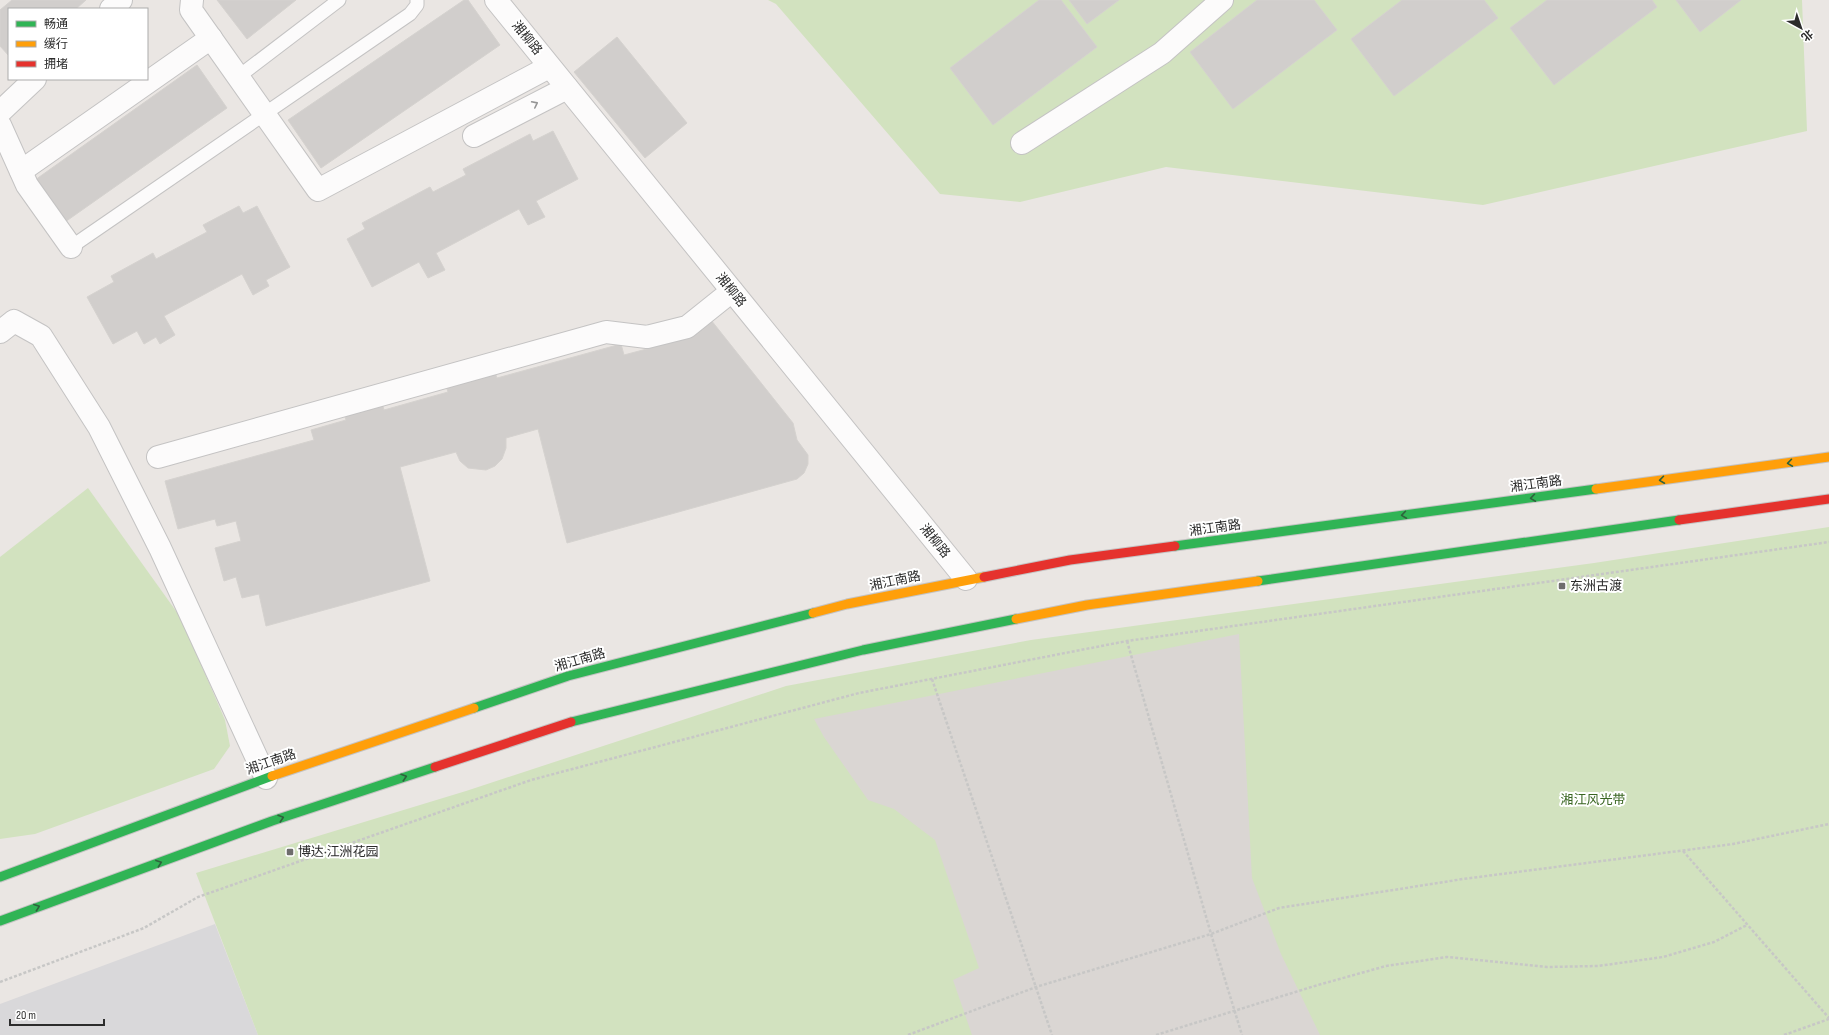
<svg xmlns="http://www.w3.org/2000/svg" width="1829" height="1035" viewBox="0 0 1829 1035" font-family="'Sofia Sans Condensed','Noto Sans SC',sans-serif">
	<style>
		.industrial { fill: #d9d8da }
		.green { fill: #d2e2bf }
		.plaza { fill: #dad6d3 }
		.building { fill: #d1cecc; stroke: #d5d2cf }
		.lines { fill: none; stroke-linecap: round; stroke-linejoin: round }
		.lane-casing { stroke: #c4c3c3; stroke-width: 15 }
		.street-casing { stroke: #c4c3c3; stroke-width: 24 }
		.fast-casing { stroke: #c4c3c3; stroke-width: 11 }
		.slow-casing { stroke: #c4c3c3; stroke-width: 11 }
		.jam-casing { stroke: #c4c3c3; stroke-width: 11 }
		.path { stroke: #c7c7c6; stroke-width: 2.5; stroke-dasharray: 3 2; stroke-linecap: butt }
		.lane { stroke: #fcfbfb; stroke-width: 13 }
		.street { stroke: #fcfbfb; stroke-width: 22 }
		.fast { stroke: #30b455; stroke-width: 9 }
		.slow { stroke: #ff9f0a; stroke-width: 9 }
		.jam { stroke: #e5322d; stroke-width: 9 }
		.oneway { stroke: #949494 }
		.oneway2 { stroke: #2e623c }
		.poi-dot { fill: #6e6d6c; stroke: #fff; stroke-width: 1.5 }
		.labels { text-anchor: middle; dominant-baseline: central; stroke-width: 4; stroke-linejoin: round; paint-order: stroke }
		.street-label { font-size: 13px; fill: #2c2c2c; stroke: #fff }
		.poi-label { font-size: 13px; fill: #2c2c2c; stroke: #fff; text-anchor: start }
		.park-label { font-size: 13px; fill: #396521; stroke: #fff }
	</style>
	<rect width="100%" height="100%" fill="#eae6e3"/>
	<path class="industrial" d="M 215,924 L 258,1035 L 0,1035 L 0,1004 Z"/>
	<g class="green">
		<path d="M 768,0 L 1802,0 L 1807,131 L 1483,205 L 1166,167 L 1020,202 L 940,194 L 776,4 Z"/>
		<path d="M 88,488 L 181,618 L 225,720 L 230,746 L 214,769 L 35,834 L 0,839 L 0,557 Z"/>
		<path d="M 1829,527 L 1829,1035 L 258,1035 L 196,873 L 466,791 L 786,686 L 1031,640 L 1594,563 Z"/>
	</g>
	<path class="plaza" d="M 1239,634 L 1252,878 L 1281,954 L 1320,1035 L 972,1035 L 953,980 L 979,968 L 935,840 L 894,809 L 868,800 L 824,737 L 814,719 Z"/>
	<g class="building">
		<path d="M 12,0 L 86,0 L 76,9 L 9,9 L 9,56 L 0,46 L 0,10 Z"/>
		<path d="M 217,0 L 296,0 L 247,39 Z"/>
		<path d="M 464,0 L 468,0 L 500,45 L 321,168 L 288,120 Z"/>
		<path d="M 1039,0 L 1061,0 L 1097,47 L 993,125 L 950,68 Z"/>
		<path d="M 1069,0 L 1119,0 L 1087,24 Z"/>
		<path d="M 1257,0 L 1314,0 L 1337,30 L 1233,109 L 1190,52 Z"/>
		<path d="M 1402,0 L 1484,0 L 1498,18 L 1394,96 L 1351,39 Z"/>
		<path d="M 1547,0 L 1652,0 L 1657,7 L 1554,85 L 1510,28 Z"/>
		<path d="M 1676,0 L 1741,0 L 1700,32 Z"/>
		<path d="M 617,37 L 687,123 L 645,158 L 574,72 Z"/>
		<path d="M 197,65 L 227,108 L 65,222 L 35,180 Z"/>
		<path d="M 553,131 L 578,179 L 536,201 L 545,217 L 528,225 L 519,209 L 436,253 L 445,270 L 428,278 L 419,262 L 372,287 L 347,239 L 365,229 L 362,223 L 430,187 L 433,192 L 466,175 L 463,169 L 530,134 L 533,141 Z"/>
		<path d="M 239,206 L 243,213 L 257,206 L 290,267 L 266,280 L 269,286 L 253,295 L 242,274 L 164,316 L 175,335 L 160,344 L 156,337 L 144,344 L 137,331 L 113,344 L 87,297 L 114,282 L 111,276 L 153,253 L 156,259 L 207,232 L 203,225 Z"/>
		<path d="M 711,320 L 793,423 L 797,440 L 808,455 L 808,464 L 804,473 L 797,479 L 567,543 L 538,429 L 506,438 L 506,448 L 502,459 L 495,466 L 486,470 L 468,468 L 460,461 L 456,452 L 400,467 L 430,581 L 266,626 L 259,594 L 242,598 L 236,577 L 224,581 L 215,548 L 241,541 L 236,521 L 217,526 L 215,519 L 178,529 L 165,481 L 314,440 L 311,430 L 346,420 L 344,413 L 382,403 L 384,410 L 448,392 L 445,383 L 494,370 L 497,378 L 621,344 L 624,355 L 688,338 Z"/>
	</g>
	<g class="lines">
		<g class="lane-casing">
			<g id="lane">
				<path d="M 238,77 L 339,0"/>
				<path d="M 71,247 L 410,14 L 417,5 L 417,0"/>
			</g>
		</g>
		<g class="street-casing">
			<g id="street">
				<path d="M 192,0 L 191,10 L 318,190 L 549,67"/>
				<path d="M 496,0 L 966,579"/>
				<path d="M 111,9 L 121,0"/>
				<path d="M 0,112 L 35,79"/>
				<path d="M 0,125 L 27,185 L 71,247"/>
				<path d="M 474,136 L 567,88"/>
				<path d="M 1022,143 L 1162,53 L 1222,0"/>
				<path d="M 21,171 L 211,38"/>
				<path d="M 0,332 L 14,321 L 41,336 L 99,427 L 160,548 L 266,778"/>
				<path d="M 158,457 L 606,332 L 647,337 L 687,327 L 732,291"/>
			</g>
		</g>
		<g class="fast-casing">
			<g id="fast">
				<path d="M 1175,546 L 1596,489"/>
				<path d="M 1258,581 L 1679,520"/>
				<path d="M 474,708 L 568,676 L 813,613"/>
				<path d="M 571,722 L 863,650 L 1016,619"/>
				<path d="M 0,877 L 272,776"/>
				<path d="M 0,921 L 272,821 L 435,767"/>
			</g>
		</g>
		<g class="slow-casing">
			<g id="slow">
				<path d="M 1596,489 L 1829,457"/>
				<path d="M 813,613 L 847,604 L 984,577"/>
				<path d="M 1016,619 L 1087,605 L 1258,581"/>
				<path d="M 272,776 L 474,708"/>
			</g>
		</g>
		<g class="jam-casing">
			<g id="jam">
				<path d="M 1679,520 L 1829,499"/>
				<path d="M 984,577 L 1070,560 L 1175,546"/>
				<path d="M 435,767 L 571,722"/>
			</g>
		</g>
		<g class="path">
			<path d="M 1127,641 L 1211,934 L 1242,1035"/>
			<path d="M 932,679 L 1052,1035"/>
			<path d="M 1683,851 L 1829,1018"/>
			<path d="M 0,982 L 144,928 L 198,897 L 531,780 L 859,693 L 1127,641 L 1829,542"/>
			<path d="M 908,1035 L 1036,987 L 1211,934 L 1279,908 L 1463,879 L 1733,844 L 1829,824"/>
			<path d="M 1156,1035 L 1318,985 L 1386,966 L 1447,957 L 1547,967 L 1598,966 L 1663,957 L 1714,942 L 1747,925"/>
			<path d="M 1784,1035 L 1829,1019"/>
		</g>
		<use href="#lane" class="lane"/>
		<use href="#street" class="street"/>
		<use href="#fast" class="fast"/>
		<use href="#slow" class="slow"/>
		<use href="#jam" class="jam"/>
	</g>
	<defs><path id="oneway-chevron" d="M-2-3.5L2.5 0L-2 3.5" fill="none" stroke-width="1.6" stroke-linecap="round" stroke-linejoin="round"/></defs>
	<use class="oneway" href="#oneway-chevron" transform="translate(535 104) rotate(-27)"/>
	<g class="oneway2">
		<use href="#oneway-chevron" transform="translate(1790 463) rotate(172)"/>
		<use href="#oneway-chevron" transform="translate(1662 480) rotate(172)"/>
		<use href="#oneway-chevron" transform="translate(1533 498) rotate(172)"/>
		<use href="#oneway-chevron" transform="translate(1404 515) rotate(172)"/>
		<use href="#oneway-chevron" transform="translate(404 777) rotate(-18)"/>
		<use href="#oneway-chevron" transform="translate(281 818) rotate(-18)"/>
		<use href="#oneway-chevron" transform="translate(159 863) rotate(-20)"/>
		<use href="#oneway-chevron" transform="translate(37 907) rotate(-20)"/>
	</g>
	<g class="poi-dot">
		<rect x="1558" y="582" width="8" height="8" rx="2"/>
		<rect x="286" y="848" width="8" height="8" rx="2"/>
	</g>
	<g class="labels">
		<g class="street-label">
			<text transform="translate(527 38) rotate(51)">湘柳路</text>
			<text transform="translate(731 290) rotate(51)">湘柳路</text>
			<text transform="translate(1536 484) rotate(-8)">湘江南路</text>
			<text transform="translate(1215 528) rotate(-8)">湘江南路</text>
			<text transform="translate(935 541) rotate(51)">湘柳路</text>
			<text transform="translate(895 581) rotate(-12)">湘江南路</text>
			<text transform="translate(580 660) rotate(-16)">湘江南路</text>
			<text transform="translate(271 762) rotate(-19)">湘江南路</text>
		</g>
		<g class="poi-label">
			<text x="1570" y="586">东洲古渡</text>
			<text x="298" y="852">博达·江洲花园</text>
		</g>
		<g class="park-label">
			<text x="1593" y="800">湘江风光带</text>
		</g>
	</g>
	<rect x="8" y="8" width="140" height="72" fill="#ffffff" stroke="#ababab"/>
	<rect x="16" y="21" width="20" height="6" fill="#30b455" stroke="#ababab"/>
	<text x="44" y="28" font-size="12" fill="#2c2c2c">畅通</text>
	<rect x="16" y="41" width="20" height="6" fill="#ff9f0a" stroke="#ababab"/>
	<text x="44" y="48" font-size="12" fill="#2c2c2c">缓行</text>
	<rect x="16" y="61" width="20" height="6" fill="#e5322d" stroke="#ababab"/>
	<text x="44" y="68" font-size="12" fill="#2c2c2c">拥堵</text>
	<g transform="translate(1801 28) rotate(140)" stroke="#ffffff" stroke-width="3" paint-order="stroke">
	<path d="M0-3L7 15L0 10L-7 15Z" fill="#2c2c2c"/>
	<text y="-6" font-size="11" font-weight="bold" text-anchor="middle" fill="#2c2c2c">北</text>
	</g>
	<path d="M10 1019v6h94v-6" fill="none" stroke="#2c2c2c" stroke-width="2"/>
	<text x="16" y="1019" font-size="12" fill="#2c2c2c" stroke="#ffffff" stroke-width="3" paint-order="stroke">20 m</text>
</svg>
